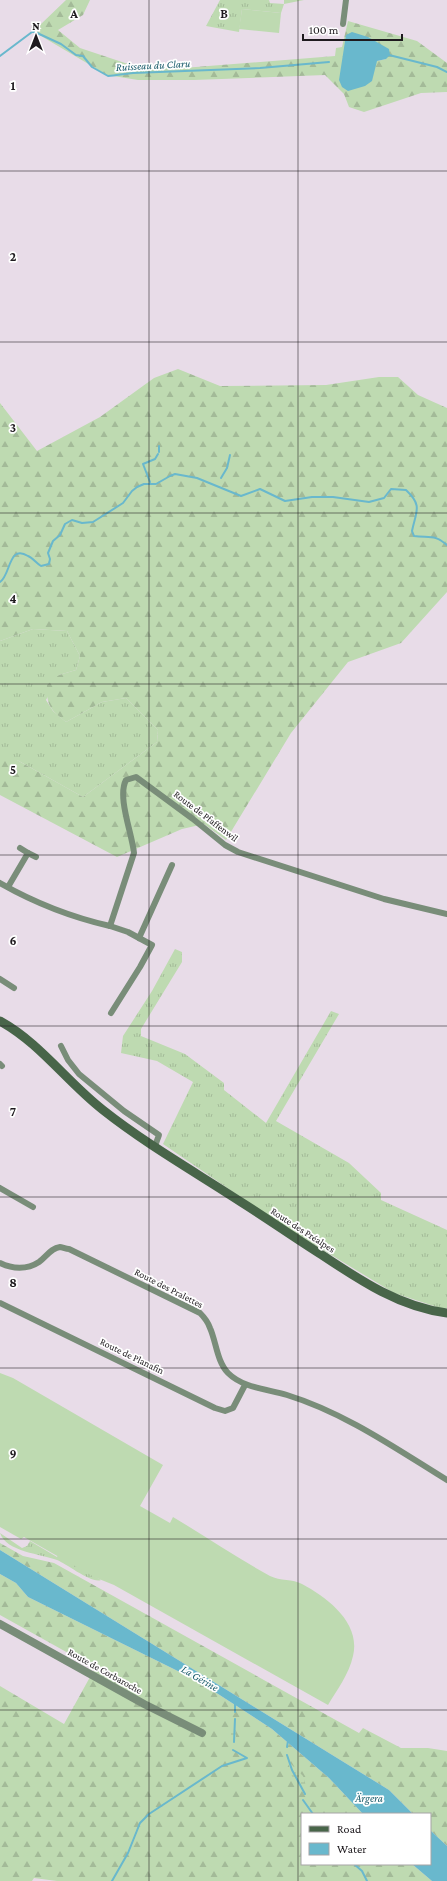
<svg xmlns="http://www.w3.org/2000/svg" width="447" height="1881" viewBox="0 0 447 1881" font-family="'Crimson Pro',serif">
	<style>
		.grass { fill: url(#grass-tufts) }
		.forest { fill: url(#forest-firs); fill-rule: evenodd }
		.wetland { fill: url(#wetland-marsh) }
		.pitch { fill: #bedab1 }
		.water { fill: #69b8cd }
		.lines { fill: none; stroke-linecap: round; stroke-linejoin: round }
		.stream { stroke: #69b8cd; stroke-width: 2 }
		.minor { stroke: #798d79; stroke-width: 6 }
		.tertiary { stroke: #798d79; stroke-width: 8 }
		.secondary { stroke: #486549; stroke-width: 9 }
		.grid { fill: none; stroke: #1e1a1e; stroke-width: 1; stroke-opacity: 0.55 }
		.labels { text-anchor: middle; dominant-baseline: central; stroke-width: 3.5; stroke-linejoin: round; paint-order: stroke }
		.street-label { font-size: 10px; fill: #1e1a1e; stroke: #fff }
		.water-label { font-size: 11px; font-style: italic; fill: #1c5d6c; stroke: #fff }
		.grid-label { font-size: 13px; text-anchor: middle; font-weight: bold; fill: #1e1a1e; stroke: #fff; stroke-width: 3.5; stroke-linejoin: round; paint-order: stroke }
	</style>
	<defs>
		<pattern id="grass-tufts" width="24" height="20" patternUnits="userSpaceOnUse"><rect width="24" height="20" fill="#bedab1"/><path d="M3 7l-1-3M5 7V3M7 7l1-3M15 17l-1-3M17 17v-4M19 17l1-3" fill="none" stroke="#a3ba98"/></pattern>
		<pattern id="forest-firs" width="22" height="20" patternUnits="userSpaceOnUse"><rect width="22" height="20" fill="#bedab1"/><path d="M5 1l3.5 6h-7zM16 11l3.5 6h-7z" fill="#a3ba98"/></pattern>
		<pattern id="wetland-marsh" width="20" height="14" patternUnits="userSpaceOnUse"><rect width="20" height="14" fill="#bedab1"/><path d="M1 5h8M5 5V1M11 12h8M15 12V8" fill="none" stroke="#a3ba98"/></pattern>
	</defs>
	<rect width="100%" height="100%" fill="#e8dce8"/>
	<g class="grass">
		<path d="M 220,0 L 269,0 L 270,3 L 284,4 L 284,0 L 304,0 L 284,4 L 281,13 L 242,9 L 239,32 L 206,26 Z"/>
		<path d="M 33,629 L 67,631 L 80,656 L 76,670 L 59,675 L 46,700 L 53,711 L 66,722 L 102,702 L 126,698 L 158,730 L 157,742 L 83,797 L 17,760 L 0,760 L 0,641 Z"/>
		<path d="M 175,949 L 182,952 L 182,962 L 141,1029 L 141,1036 L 185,1054 L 224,1083 L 224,1090 L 266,1123 L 331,1011 L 339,1014 L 276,1121 L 349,1163 L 381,1193 L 381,1200 L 447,1230 L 447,1308 L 440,1308 L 394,1293 L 280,1224 L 163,1144 L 193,1082 L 157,1061 L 121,1053 L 123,1036 L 152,991 Z"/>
		<path d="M 0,1533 L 22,1548 L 27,1546 L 30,1541 L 57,1557 L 58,1555 L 101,1580 C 92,1584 67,1564 57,1560 C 42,1554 6,1552 0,1533 Z"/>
	</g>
	<g class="forest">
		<path d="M 66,0 L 90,0 L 83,15 L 58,30 L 80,48 L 131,65 L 183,68 L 335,56 L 336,48 L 342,47 L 348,21 L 417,41 L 447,63 L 447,92 L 421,93 L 364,112 L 349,107 L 344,94 L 325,75 L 194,80 L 138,80 L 107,75 L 36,33 L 41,24 ZM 352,32 L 386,59 L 377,61 Z"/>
		<path d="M 178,369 L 220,386 L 326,385 L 379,377 L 398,377 L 418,395 L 447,408 L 447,592 L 401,643 L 348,662 L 291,733 L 226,840 L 204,824 L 182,829 L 117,857 L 0,795 L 0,760 L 17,760 L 83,797 L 157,742 L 158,730 L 126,698 L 102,702 L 66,722 C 51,710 46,706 47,685 L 59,675 L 76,670 L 80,656 L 67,631 L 33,629 L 0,641 L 0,403 L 37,451 L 100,417 L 154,378 Z"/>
		<path d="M 0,1543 L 23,1556 L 54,1563 L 359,1733 L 363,1728 L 401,1748 L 428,1748 L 447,1751 L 447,1846 L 430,1830 L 430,1814 L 413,1814 L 389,1790 L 0,1550 Z"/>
		<path d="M 0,1574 L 16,1583 L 28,1597 L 198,1681 L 272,1729 L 329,1778 L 363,1814 L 302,1814 L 302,1864 L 412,1864 L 432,1881 L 57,1881 L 34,1878 L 32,1881 L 0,1881 L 0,1686 L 64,1724 L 95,1668 L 0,1615 Z"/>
	</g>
	<g class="wetland">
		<path d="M 234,1726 L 236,1727 L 236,1737 L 234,1738 L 231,1737 L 230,1727 Z"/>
		<path d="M 289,1762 L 303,1776 L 306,1786 L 304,1790 L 301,1790 C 295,1782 288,1772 289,1762 Z"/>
	</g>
	<g class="pitch">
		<path d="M 242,9 L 281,13 L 279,33 L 239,29 Z"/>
		<path d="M 0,1373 L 13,1378 L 163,1465 L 140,1506 L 170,1523 L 173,1517 C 205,1536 237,1558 270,1576 C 280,1581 293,1579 302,1584 C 328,1598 361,1623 353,1656 C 349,1674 337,1690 328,1705 L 114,1585 L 94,1577 L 24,1537 L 21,1539 L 0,1527 Z"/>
	</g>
	<g class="water">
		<path d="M 352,32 L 368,37 L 389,49 L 390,55 L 386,59 L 377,61 L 372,81 L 365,86 L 348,91 L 342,87 L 339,80 L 346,35 Z"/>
		<path d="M 0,1550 L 389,1790 L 413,1814 L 363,1814 L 329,1778 L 272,1729 L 198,1681 L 28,1597 L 16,1583 L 0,1574 Z"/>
		<path d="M 430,1830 L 447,1846 L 447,1881 L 432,1881 L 412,1864 L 430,1864 Z"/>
	</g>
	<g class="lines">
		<g class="stream">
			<path d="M 389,55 L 437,67 L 447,72"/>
			<path d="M 0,56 L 32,32 L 35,32 L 61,44 L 76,55 L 83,56 L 92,67 L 108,76 C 117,75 124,74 133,73 L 260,68 L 329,62"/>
			<path d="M 159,452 L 159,446"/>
			<path d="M 221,478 L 227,468 L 230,455"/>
			<path d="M 150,482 L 143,464 L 155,459 L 158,454"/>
			<path d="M 0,582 C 11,575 8,544 28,556 C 33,558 36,563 41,566 L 49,564 L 50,559 L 48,553 L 53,541 L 60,535 L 65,524 L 72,520 L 82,523 L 93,522 L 123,503 L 132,491 L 137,487 L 144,484 L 156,484 L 170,476 L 175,474 L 197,478 L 241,496 L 260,489 L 285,501 L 312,497 L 333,497 L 369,502 L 384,498 L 391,489 L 406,490 C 423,506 416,511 412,531 L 414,536 C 429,538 435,534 447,545"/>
			<path d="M 235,1712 L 235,1703"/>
			<path d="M 234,1742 L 235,1719"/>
			<path d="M 287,1747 L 288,1741"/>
			<path d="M 287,1755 L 292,1770 L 305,1794"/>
			<path d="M 303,1800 L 313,1814"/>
			<path d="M 354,1864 L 362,1871 L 367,1881"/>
			<path d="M 112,1881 L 128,1853 L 140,1823 L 149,1814 L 222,1766 L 247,1758 L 233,1750"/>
		</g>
		<g class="minor">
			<path d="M 343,24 L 346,0"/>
			<path d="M 28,853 L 36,857"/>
			<path d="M 0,883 C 35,903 71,917 110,926 L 134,853 C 132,833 117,797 126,780 L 136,777 L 193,819 L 225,845 L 238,852 L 384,899 L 447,914"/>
			<path d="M 8,887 L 28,853 L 20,848"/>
			<path d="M 110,926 L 128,932 L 139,938 L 172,865"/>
			<path d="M 0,979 L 14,988"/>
			<path d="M 111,1013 L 140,967 L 152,945 L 139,938"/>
			<path d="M 61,1046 L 68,1060 L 79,1074 L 124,1111 L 159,1135 L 155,1146"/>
			<path d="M 0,1064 L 2,1066"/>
			<path d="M 0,1188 L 33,1207"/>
			<path d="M 0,1263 C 12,1269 27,1270 39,1262 C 46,1257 51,1248 60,1247 C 62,1247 66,1249 69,1249 L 200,1313 C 204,1317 208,1322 210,1328 C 216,1341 217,1362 228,1373 C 243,1388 267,1389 287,1395 C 345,1413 395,1448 447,1480"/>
			<path d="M 0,1303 L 215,1408 L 225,1411 L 233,1408 L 245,1385"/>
		</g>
		<path class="tertiary" d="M 0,1624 L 144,1704 L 202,1733"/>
		<path class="secondary" d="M 0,1021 C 40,1043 67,1082 103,1110 C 146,1144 195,1172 241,1202 C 268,1219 295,1238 322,1255 C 361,1281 400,1307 447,1313"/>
	</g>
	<path class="grid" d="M 149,0 L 149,1881M 298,0 L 298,1881M 0,171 L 447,171M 0,342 L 447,342M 0,513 L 447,513M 0,684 L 447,684M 0,855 L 447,855M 0,1026 L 447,1026M 0,1197 L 447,1197M 0,1368 L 447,1368M 0,1539 L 447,1539M 0,1710 L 447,1710"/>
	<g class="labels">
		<g class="street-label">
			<text transform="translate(206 816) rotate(37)">Route de Pfaffenwil</text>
			<text transform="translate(303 1230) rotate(33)">Route des Préalpes</text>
			<text transform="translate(169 1288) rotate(27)">Route des Pralettes</text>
			<text transform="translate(132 1356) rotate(26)">Route de Planafin</text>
			<text transform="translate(105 1671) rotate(29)">Route de Corbaroche</text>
		</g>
		<g class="water-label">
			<text transform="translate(153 65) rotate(-3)">Ruisseau du Claru</text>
			<text transform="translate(200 1678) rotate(30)">La Gérine</text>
			<text x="369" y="1798">Ärgera</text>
		</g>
	</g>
	<g class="grid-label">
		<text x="74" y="18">A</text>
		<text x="224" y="18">B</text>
		<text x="13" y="90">1</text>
		<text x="13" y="261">2</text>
		<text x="13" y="432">3</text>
		<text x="13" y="603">4</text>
		<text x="13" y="774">5</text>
		<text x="13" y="945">6</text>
		<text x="13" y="1116">7</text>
		<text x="13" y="1287">8</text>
		<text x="13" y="1458">9</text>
	</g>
	<rect x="301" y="1813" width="130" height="52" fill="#ffffff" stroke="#a5a3a5"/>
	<rect x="309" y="1826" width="20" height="6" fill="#486549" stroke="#a5a3a5"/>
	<text x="337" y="1833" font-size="12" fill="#1e1a1e">Road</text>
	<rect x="309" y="1843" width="20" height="12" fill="#69b8cd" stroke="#a5a3a5"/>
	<text x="337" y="1853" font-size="12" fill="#1e1a1e">Water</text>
	<g transform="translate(36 36)" stroke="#ffffff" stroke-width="3" paint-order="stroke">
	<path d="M0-3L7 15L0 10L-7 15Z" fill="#1e1a1e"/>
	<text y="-6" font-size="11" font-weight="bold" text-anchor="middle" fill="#1e1a1e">N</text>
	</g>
	<path d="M303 34v6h99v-6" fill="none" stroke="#1e1a1e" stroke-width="2"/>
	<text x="309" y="34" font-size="12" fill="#1e1a1e" stroke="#ffffff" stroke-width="3" paint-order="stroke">100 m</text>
</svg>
